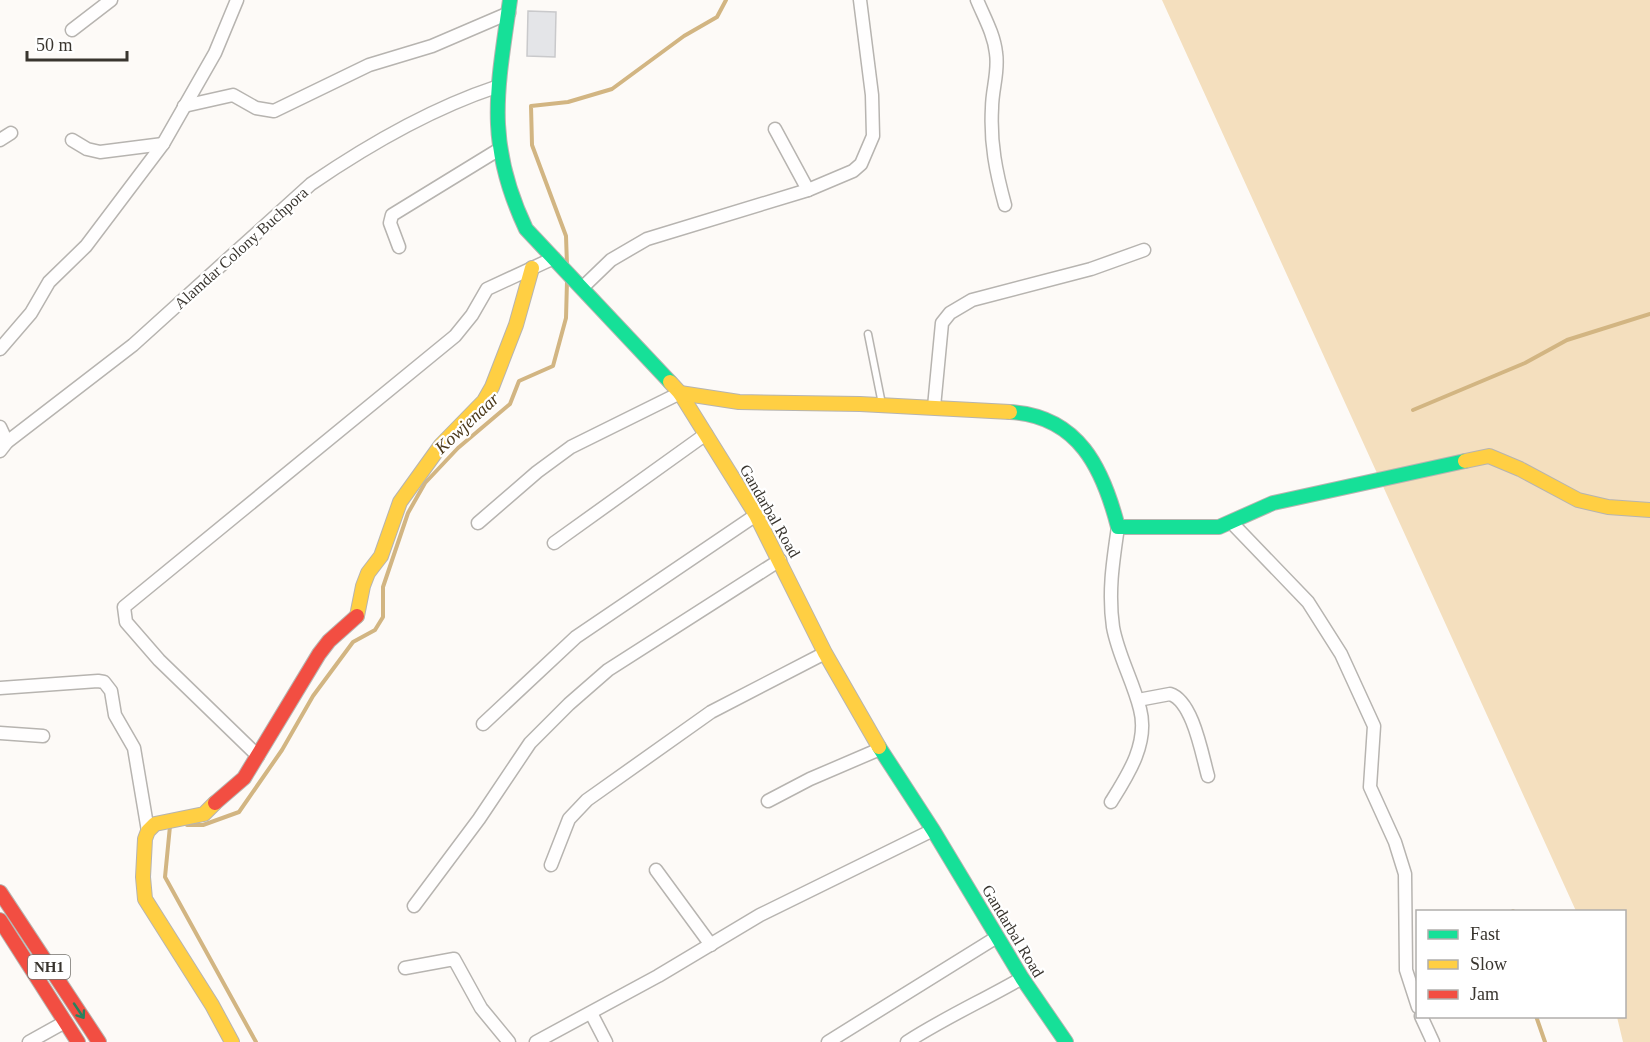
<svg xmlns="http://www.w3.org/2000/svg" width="1650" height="1042" viewBox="0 0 1650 1042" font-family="Georgia,serif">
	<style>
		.green { fill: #f4dfbe }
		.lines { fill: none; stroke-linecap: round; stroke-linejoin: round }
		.stream { stroke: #d2b582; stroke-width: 4 }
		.building { fill: #e4e5e8; stroke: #c9c9cb; stroke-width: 1.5 }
		.lane-casing { stroke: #b7b4b0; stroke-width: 9 }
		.street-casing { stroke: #b7b4b0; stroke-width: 15 }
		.fast-casing { stroke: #b7b4b0; stroke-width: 16 }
		.slow-casing { stroke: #b7b4b0; stroke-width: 16 }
		.jam-casing { stroke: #b7b4b0; stroke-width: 16 }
		.lane { stroke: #fffefe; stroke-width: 6 }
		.street { stroke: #fffefe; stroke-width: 12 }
		.fast { stroke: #16e098; stroke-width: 14 }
		.slow { stroke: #ffcf43; stroke-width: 14 }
		.jam { stroke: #f24e42; stroke-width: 14 }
		.oneway { stroke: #29825e }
		.labels { text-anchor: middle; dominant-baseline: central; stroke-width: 4.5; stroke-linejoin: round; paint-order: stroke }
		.shield { fill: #fff; stroke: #74726d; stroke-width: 1.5 }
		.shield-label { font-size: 15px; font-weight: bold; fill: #39352f }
		.street-label { font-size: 16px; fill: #39352f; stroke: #fff }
		.water-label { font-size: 18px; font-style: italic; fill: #4c3a1b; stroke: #fff }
	</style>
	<rect width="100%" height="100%" fill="#fdfaf7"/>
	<path class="green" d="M 1162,0 L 1650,0 L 1650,1042 L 1623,1042 L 1617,1017 L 1624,1016 L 1624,912 L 1576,911 Z"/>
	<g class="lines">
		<g class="stream">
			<path d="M 567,265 L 566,236 L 532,145 L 531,106 L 568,102 L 612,89 L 684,36 L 717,17 L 726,0"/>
			<path d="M 1413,410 L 1525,363 L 1567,340 L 1650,314"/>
			<path d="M 187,825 L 203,825 L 239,812 L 282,750 L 313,696 L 353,642 L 375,630 L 383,617 L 383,587 L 408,513 L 425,483 L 458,448 L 510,404 L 519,381 L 553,366 L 566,318 L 567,281"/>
			<path d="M 170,826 L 165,877 L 256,1042"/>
			<path d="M 1513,911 L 1513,912"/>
			<path d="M 1536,1016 L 1545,1042"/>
		</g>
	</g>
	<path class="building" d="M 528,11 L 556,12 L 555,57 L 527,56 Z"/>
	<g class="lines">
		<g class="lane-casing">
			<path id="lane" d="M 868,334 L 882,404"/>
		</g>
		<g class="street-casing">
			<g id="street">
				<path d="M 977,0 C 984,17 994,34 996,53 C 999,72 992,89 992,108 C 990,143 996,172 1005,205"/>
				<path d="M 72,30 L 111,0"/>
				<path d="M 184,106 L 233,95 L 256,108 L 274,111 L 369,65 L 432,46 L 509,13"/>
				<path d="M 775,129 L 808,190"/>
				<path d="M 0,140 L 11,133"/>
				<path d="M 72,140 L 87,149 L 100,152 L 163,144"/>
				<path d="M 399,247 L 390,223 L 392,215 L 498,150"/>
				<path d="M 583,287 L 611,260 L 647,239 L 808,190 L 853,171 L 861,164 L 873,136 L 872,95 L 860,0"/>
				<path d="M 0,349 L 31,313 L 49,282 L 86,246 L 163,144 L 215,53 L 237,0"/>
				<path d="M 934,407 L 942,323 L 950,313 L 972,300 L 1091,269 L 1144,250"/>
				<path d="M 0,427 L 7,442"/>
				<path d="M 0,451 L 7,442 L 133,345 L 311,184 C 368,145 430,109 496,87"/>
				<path d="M 1231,522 L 1308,602 L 1341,654 L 1374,726 L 1370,787 L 1395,842 L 1405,874 L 1406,970 L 1418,1007"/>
				<path d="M 478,523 L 537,472 L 571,447 L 680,393"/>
				<path d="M 554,543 L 706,434"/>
				<path d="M 0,688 L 98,681 L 104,682 L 111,691 L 115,715 L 134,748 L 148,831"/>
				<path d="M 1138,700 L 1170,694 C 1193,701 1202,755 1208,776"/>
				<path d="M 483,724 L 576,637 L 756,515"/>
				<path d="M 0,733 L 43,736"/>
				<path d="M 258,756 L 159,660 L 126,622 L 124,607 L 455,336 L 472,315 L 487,289 L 554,258"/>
				<path d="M 768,801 L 810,779 L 880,749"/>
				<path d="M 1111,802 C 1128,775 1149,743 1140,709 C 1133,681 1118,655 1113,627 C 1108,592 1113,561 1118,527"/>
				<path d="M 551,865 L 569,819 L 587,800 L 711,712 L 825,653"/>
				<path d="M 656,870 L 711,945"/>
				<path d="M 414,906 L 479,819 L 530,743 L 569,704 L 608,670 L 780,560"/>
				<path d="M 405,968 L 454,959 L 481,1008 L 509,1042"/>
				<path d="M 591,1013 L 606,1042"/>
				<path d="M 1421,1016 L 1433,1042"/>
				<path d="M 29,1042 L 65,1022"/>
				<path d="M 536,1042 L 658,976 L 760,915 L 933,830"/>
				<path d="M 828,1042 L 997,937"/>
				<path d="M 907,1042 C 944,1018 984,1000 1022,978"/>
			</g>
		</g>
		<g class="fast-casing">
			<g id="fast">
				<path d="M 510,0 C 497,91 485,142 526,229 L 670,382"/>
				<path d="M 1010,412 C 1079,416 1103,469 1118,527 L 1219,527 L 1273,503 L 1465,461"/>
				<path d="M 879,747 L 933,830 L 1022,978 L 1066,1042"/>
			</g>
		</g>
		<g class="slow-casing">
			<g id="slow">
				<path d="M 670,382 L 680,393 L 756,515 L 825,653 L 879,747"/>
				<path d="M 680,393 L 739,402 L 860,404 L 1010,412"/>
				<path d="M 1465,461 L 1489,456 L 1520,469 L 1578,500 L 1608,507 L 1650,510"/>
				<path d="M 357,616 L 363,586 L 368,573 L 381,556 L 400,502 L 441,445 L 484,401 L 492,387 L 516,325 L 532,268"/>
				<path d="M 215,803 L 204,814 L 155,824 L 148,831 L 145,839 L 143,877 L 145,899 L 212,1005 L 232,1042"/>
			</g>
		</g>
		<g class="jam-casing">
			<g id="jam">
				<path d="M 215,803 L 244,778 L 319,654 L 329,641 L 357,616"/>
				<path d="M 0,892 L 99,1042"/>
				<path d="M 0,920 L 78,1042"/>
			</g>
		</g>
		<use href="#lane" class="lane"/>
		<use href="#street" class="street"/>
		<use href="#fast" class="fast"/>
		<use href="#slow" class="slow"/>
		<use href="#jam" class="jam"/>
	</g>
	<defs><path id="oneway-shaft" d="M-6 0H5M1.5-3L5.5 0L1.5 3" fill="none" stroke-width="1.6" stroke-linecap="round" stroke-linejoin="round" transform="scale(1.5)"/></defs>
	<use class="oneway" href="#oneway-shaft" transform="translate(79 1011) rotate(56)"/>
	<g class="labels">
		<rect class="shield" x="28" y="955" width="42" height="24" rx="4.5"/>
		<g class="shield-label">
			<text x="49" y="967">NH1</text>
		</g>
		<g class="street-label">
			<text transform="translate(241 248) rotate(-42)">Alamdar Colony Buchpora</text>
			<text transform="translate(770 511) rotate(60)">Gandarbal Road</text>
			<text transform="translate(1013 931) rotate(59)">Gandarbal Road</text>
		</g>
		<g class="water-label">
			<text transform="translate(467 423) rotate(-43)">Kowjenaar</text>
		</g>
	</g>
	<rect x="1416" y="910" width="210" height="108" fill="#ffffff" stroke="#b0aeac" stroke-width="1.5"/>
	<rect x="1428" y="930" width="30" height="9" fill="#16e098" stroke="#b0aeac" stroke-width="1.5"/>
	<text x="1470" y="940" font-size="18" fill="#39352f">Fast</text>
	<rect x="1428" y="960" width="30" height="9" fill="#ffcf43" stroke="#b0aeac" stroke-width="1.5"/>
	<text x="1470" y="970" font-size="18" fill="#39352f">Slow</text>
	<rect x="1428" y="990" width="30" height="9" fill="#f24e42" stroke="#b0aeac" stroke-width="1.5"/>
	<text x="1470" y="1000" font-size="18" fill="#39352f">Jam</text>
	<path d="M27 51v9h100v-9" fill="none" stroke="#39352f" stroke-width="3"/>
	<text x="36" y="51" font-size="18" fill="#39352f" stroke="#ffffff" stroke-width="4.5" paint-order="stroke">50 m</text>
</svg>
